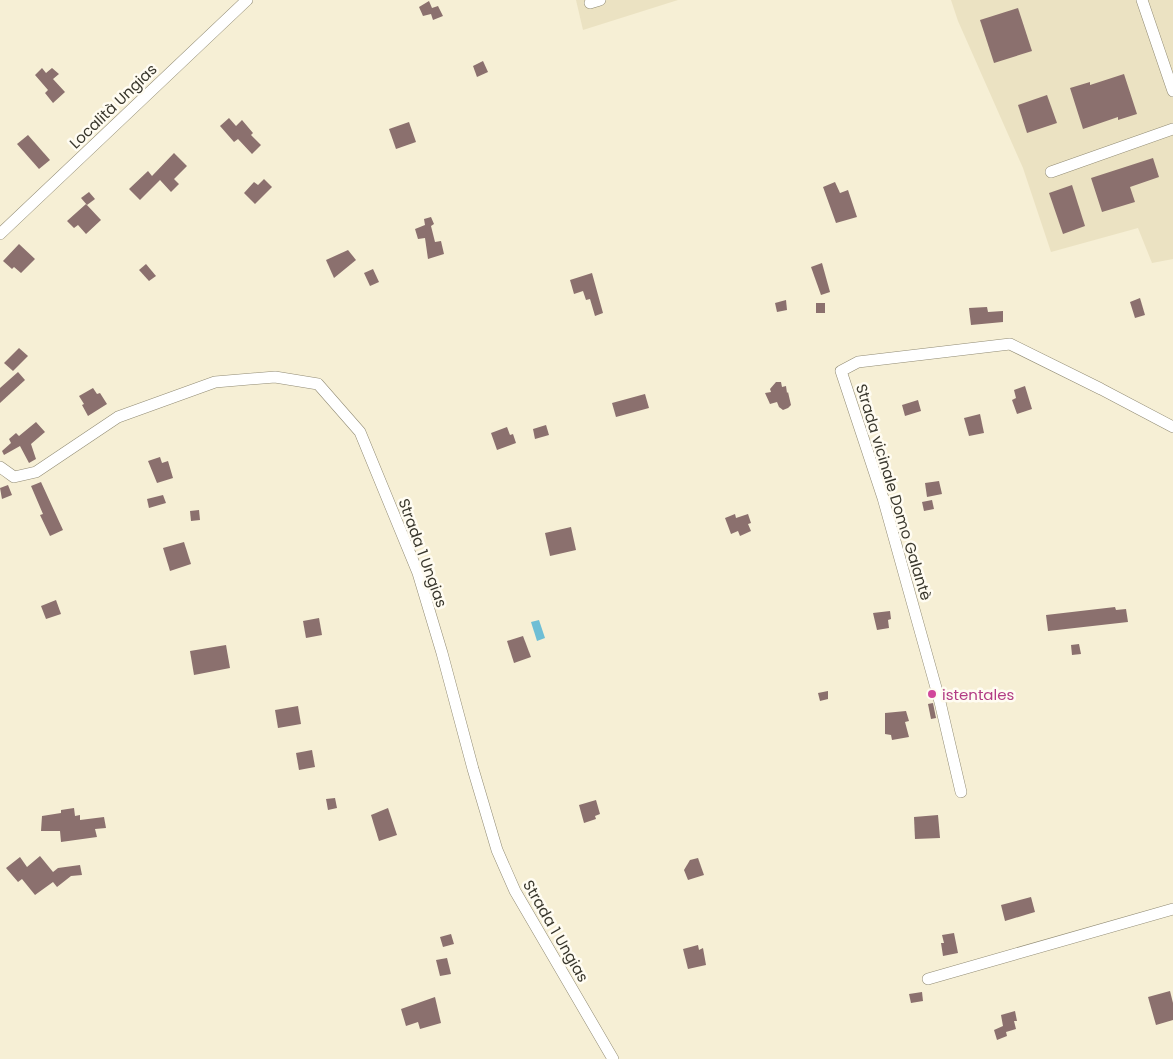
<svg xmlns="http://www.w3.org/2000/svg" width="1173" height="1059" viewBox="0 0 1173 1059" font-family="Poppins,sans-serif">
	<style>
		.built { fill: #ebe2c2 }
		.water { fill: #6ebed5 }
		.building { fill: #8b706e }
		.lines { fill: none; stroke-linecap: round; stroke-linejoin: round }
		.minor-casing { stroke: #918b74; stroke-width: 12 }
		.minor { stroke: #fff; stroke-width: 11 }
		.hotel-dot { fill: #d1479c; stroke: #fffcf2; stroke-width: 2 }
		.labels { text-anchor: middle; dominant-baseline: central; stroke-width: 5; stroke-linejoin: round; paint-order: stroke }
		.street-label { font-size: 15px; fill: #39372d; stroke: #fffcf2 }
		.hotel-label { font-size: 15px; fill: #b23c85; stroke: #fffcf2; text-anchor: start }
	</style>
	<rect width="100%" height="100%" fill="#f6efd5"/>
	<g class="built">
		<path d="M 576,0 L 678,0 L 583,30 Z"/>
		<path d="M 951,0 L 1173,0 L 1173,259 L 1152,263 L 1138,228 L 1051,252 L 1023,168 L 958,21 Z"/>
	</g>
	<path class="water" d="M 539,620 L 545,638 L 537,641 L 531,622 Z"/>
	<g class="building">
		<path d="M 429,1 L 432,8 L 438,6 L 443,16 L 433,20 L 431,14 L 423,16 L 419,7 Z"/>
		<path d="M 1018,8 L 1032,51 L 994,63 L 980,20 Z"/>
		<path d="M 483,61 L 488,72 L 477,77 L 473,66 Z"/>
		<path d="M 42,68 L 46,73 L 52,68 L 59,74 L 53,79 L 65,92 L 53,103 L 45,93 L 48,90 L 35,75 Z"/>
		<path d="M 1124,74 L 1137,114 L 1118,120 L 1118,117 L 1083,129 L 1070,88 L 1090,82 L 1090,85 Z"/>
		<path d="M 1047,95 L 1057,123 L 1027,133 L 1018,105 Z"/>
		<path d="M 229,118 L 236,126 L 242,120 L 253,133 L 251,135 L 261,145 L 252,154 L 238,139 L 234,142 L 220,126 Z"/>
		<path d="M 409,122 L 416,142 L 396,149 L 389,129 Z"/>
		<path d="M 28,135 L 50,160 L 39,169 L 17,144 Z"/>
		<path d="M 174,153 L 187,166 L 174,179 L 179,184 L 171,192 L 160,180 L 140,200 L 129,189 L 148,171 L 152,176 Z"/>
		<path d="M 1153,158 L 1159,177 L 1130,187 L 1135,202 L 1102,212 L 1091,178 Z"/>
		<path d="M 264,179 L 272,187 L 255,204 L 244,193 L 254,182 L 258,185 Z"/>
		<path d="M 835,182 L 840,193 L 848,190 L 857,217 L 836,223 L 823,187 Z"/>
		<path d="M 1072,185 L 1085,226 L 1063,234 L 1049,193 Z"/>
		<path d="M 89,192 L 95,199 L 87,205 L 81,198 Z"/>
		<path d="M 86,204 L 101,220 L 86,234 L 78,225 L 74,228 L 67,221 Z"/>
		<path d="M 431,217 L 434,224 L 431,226 L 435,242 L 441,241 L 444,254 L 428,259 L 425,238 L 418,239 L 415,229 L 425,225 L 424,219 Z"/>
		<path d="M 19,244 L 35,259 L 21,273 L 14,267 L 12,269 L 3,261 Z"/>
		<path d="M 348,250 L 356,260 L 334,278 L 326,260 Z"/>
		<path d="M 822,263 L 830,292 L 821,295 L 811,267 Z"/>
		<path d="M 146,264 L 156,276 L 149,281 L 139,270 Z"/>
		<path d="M 373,269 L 379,282 L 370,286 L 364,273 Z"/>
		<path d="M 592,273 L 603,313 L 595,316 L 590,299 L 586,300 L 583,291 L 574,294 L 570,280 Z"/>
		<path d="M 1140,298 L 1145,315 L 1135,318 L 1130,302 Z"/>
		<path d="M 786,300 L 787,310 L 777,312 L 775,303 Z"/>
		<rect x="816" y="303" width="9" height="10"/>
		<path d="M 987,307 L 988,312 L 1003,311 L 1003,322 L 971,325 L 969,308 Z"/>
		<path d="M 19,348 L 28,356 L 13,371 L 4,363 Z"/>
		<path d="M 18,372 L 25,380 L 0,403 L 0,388 Z"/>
		<path d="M 776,382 L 781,382 L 782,387 L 786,386 L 787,393 L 788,392 L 791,405 L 788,408 L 783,410 L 779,407 L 777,402 L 770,404 L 765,393 L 771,392 L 770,389 Z"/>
		<path d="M 1025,386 L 1032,409 L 1017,414 L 1012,400 L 1016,398 L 1014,390 Z"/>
		<path d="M 93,388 L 97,394 L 100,393 L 107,404 L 88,416 L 82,405 L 84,404 L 79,396 Z"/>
		<path d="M 645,394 L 649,408 L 616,417 L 612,403 Z"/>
		<path d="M 918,400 L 921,411 L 905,416 L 902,405 Z"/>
		<path d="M 980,414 L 984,433 L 969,436 L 964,418 Z"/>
		<path d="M 36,422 L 45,432 L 31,444 L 36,459 L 29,463 L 20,446 L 4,455 L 2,451 L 11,443 L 9,439 L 16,433 L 19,436 Z"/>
		<path d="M 546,425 L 549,435 L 535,439 L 533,429 Z"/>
		<path d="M 507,427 L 510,435 L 513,434 L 516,443 L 497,450 L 491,433 Z"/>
		<path d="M 160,457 L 162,463 L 168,461 L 173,478 L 157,483 L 148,461 Z"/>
		<path d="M 939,481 L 942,494 L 927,497 L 925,483 Z"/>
		<path d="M 41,482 L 63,530 L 50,536 L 40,515 L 43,514 L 31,486 Z"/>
		<path d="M 8,485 L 12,495 L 2,499 L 0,488 Z"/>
		<path d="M 163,495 L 166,503 L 149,508 L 147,499 Z"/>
		<path d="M 932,500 L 934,509 L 924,511 L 922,502 Z"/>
		<path d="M 199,510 L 200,520 L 191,521 L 190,511 Z"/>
		<path d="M 735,514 L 736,518 L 748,514 L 751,523 L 748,524 L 751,531 L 740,536 L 738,531 L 731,534 L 725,518 Z"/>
		<path d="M 571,527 L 576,550 L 550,556 L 545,533 Z"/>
		<path d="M 184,542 L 191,564 L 170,571 L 163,548 Z"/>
		<path d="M 56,600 L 61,614 L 46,619 L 41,606 Z"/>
		<path d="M 1115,607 L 1116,610 L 1126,609 L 1128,622 L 1048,631 L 1046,615 Z"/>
		<path d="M 890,611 L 891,619 L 888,620 L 889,628 L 877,630 L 873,613 Z"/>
		<path d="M 319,618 L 322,635 L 306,638 L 303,621 Z"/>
		<path d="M 523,636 L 531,657 L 514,663 L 507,641 Z"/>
		<path d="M 1079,644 L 1081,654 L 1072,655 L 1071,645 Z"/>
		<path d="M 226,645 L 230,668 L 194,675 L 190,651 Z"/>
		<path d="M 828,691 L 828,699 L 820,701 L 818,693 Z"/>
		<path d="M 933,703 L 936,718 L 931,719 L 928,704 Z"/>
		<path d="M 298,706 L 301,724 L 278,728 L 275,710 Z"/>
		<path d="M 906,711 L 909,721 L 905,722 L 909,737 L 892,740 L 891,735 L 885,734 L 885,713 Z"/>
		<path d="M 312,750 L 315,767 L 299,770 L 296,753 Z"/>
		<path d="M 335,798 L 337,808 L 328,810 L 326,799 Z"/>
		<path d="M 596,800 L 600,814 L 595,816 L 596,819 L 584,823 L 579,805 Z"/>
		<path d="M 74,808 L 75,816 L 80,815 L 80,820 L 104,817 L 106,828 L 95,829 L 97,837 L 61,842 L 60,831 L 41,831 L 42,816 L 61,813 L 61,810 Z"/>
		<path d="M 388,808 L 397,835 L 379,841 L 371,815 Z"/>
		<path d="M 938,815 L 940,838 L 915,839 L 914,817 Z"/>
		<path d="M 40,856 L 53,872 L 58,868 L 80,865 L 82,875 L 71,876 L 57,887 L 53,882 L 35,895 L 22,879 L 18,882 L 6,868 L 20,857 L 27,867 Z"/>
		<path d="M 698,858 L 704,875 L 688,880 L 684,870 L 690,860 Z"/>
		<path d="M 1031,897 L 1035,912 L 1005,921 L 1001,905 Z"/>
		<path d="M 954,933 L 958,953 L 943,956 L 941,943 L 944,943 L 942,935 Z"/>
		<path d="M 451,934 L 454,944 L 443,947 L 440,937 Z"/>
		<path d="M 698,945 L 699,950 L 703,948 L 706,965 L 688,969 L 683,949 Z"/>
		<path d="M 447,958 L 451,974 L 440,976 L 436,960 Z"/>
		<path d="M 1170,991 L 1173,1003 L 1173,1020 L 1156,1025 L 1148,997 Z"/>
		<path d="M 922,992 L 923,1001 L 911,1003 L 909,994 Z"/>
		<path d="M 435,997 L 441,1023 L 420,1029 L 418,1022 L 406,1026 L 401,1009 Z"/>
		<path d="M 1015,1011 L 1017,1021 L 1014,1021 L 1016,1029 L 1006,1032 L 1007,1036 L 997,1040 L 994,1030 L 1003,1026 L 1001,1015 Z"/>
	</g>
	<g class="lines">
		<g class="minor-casing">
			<g id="minor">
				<path d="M 1142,0 L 1173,91"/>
				<path d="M 590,3 L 600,0"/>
				<path d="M 1051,172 L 1173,129"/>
				<path d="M 0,234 L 247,0"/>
				<path d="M 0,467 L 14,477 L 36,472 L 118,417 L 215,382 L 275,377 L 318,384 L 360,432 L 418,573 L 442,653 L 473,769 L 497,850 L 515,891 L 613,1059"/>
				<path d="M 961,792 L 940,702 L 883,498 L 841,371 L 858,362 L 1010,344 L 1101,389 L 1173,427"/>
				<path d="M 928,979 L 1173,909"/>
			</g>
		</g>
		<use href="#minor" class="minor"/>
	</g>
	<circle class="hotel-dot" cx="932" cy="694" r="5"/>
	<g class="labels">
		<g class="street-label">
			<text transform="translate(113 106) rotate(-44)">Località Ungias</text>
			<text transform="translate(894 492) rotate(73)">Strada vicinale Domo Galantè</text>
			<text transform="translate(423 553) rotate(70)">Strada 1 Ungias</text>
			<text transform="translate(556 931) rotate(60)">Strada 1 Ungias</text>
		</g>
		<g class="hotel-label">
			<text x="942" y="694">istentales</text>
		</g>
	</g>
</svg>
